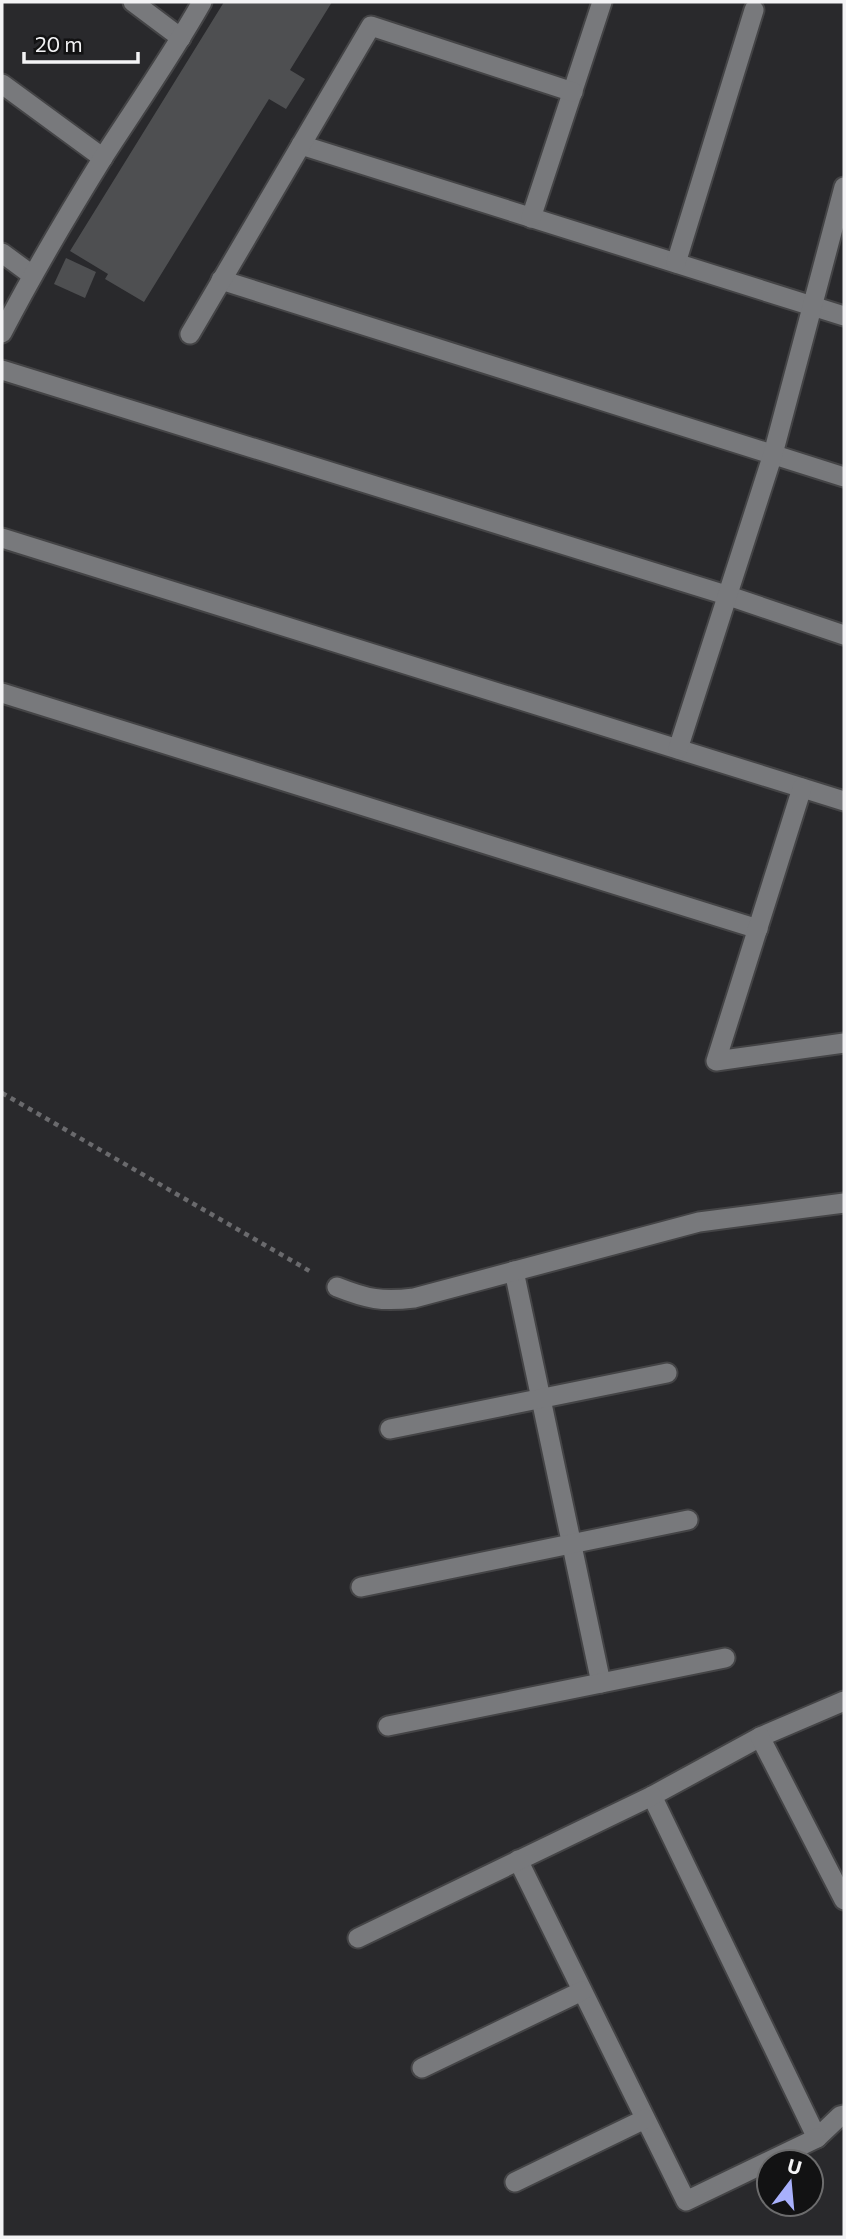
<svg xmlns="http://www.w3.org/2000/svg" width="846" height="2239" viewBox="0 0 846 2239" font-family="Commissioner,sans-serif">
	<style>
		.building { fill: #4e4f51 }
		.lines { fill: none; stroke-linecap: round; stroke-linejoin: round }
		.minor-casing { stroke: #444446; stroke-width: 23 }
		.path { stroke: #6a6a6d; stroke-width: 4.5; stroke-dasharray: 5 5; stroke-linecap: butt }
		.minor { stroke: #78797c; stroke-width: 19 }
	</style>
	<rect width="100%" height="100%" fill="#29292c"/>
	<g class="building">
		<path d="M 224,2 L 332,2 L 290,70 L 305,79 L 286,109 L 269,99 L 144,302 L 105,279 L 108,274 L 70,251 Z"/>
		<path d="M 66,258 L 96,272 L 85,298 L 54,284 Z"/>
	</g>
	<g class="lines">
		<g class="minor-casing">
			<g id="minor">
				<path d="M 133,2 L 181,38"/>
				<path d="M 2,84 L 103,158"/>
				<path d="M 301,145 L 844,316"/>
				<path d="M 531,218 L 602,2"/>
				<path d="M 2,253 L 32,275"/>
				<path d="M 676,263 L 754,10"/>
				<path d="M 221,280 L 844,477"/>
				<path d="M 2,333 C 33,273 68,214 104,156 C 137,105 172,55 202,2"/>
				<path d="M 190,334 L 371,26 L 573,92"/>
				<path d="M 2,370 L 726,595 L 844,635"/>
				<path d="M 2,538 L 844,801"/>
				<path d="M 2,693 L 758,929"/>
				<path d="M 678,749 L 773,454 L 844,187"/>
				<path d="M 802,788 L 716,1061 L 844,1043"/>
				<path d="M 514,1271 L 601,1683"/>
				<path d="M 337,1287 C 367,1299 382,1302 414,1298 L 699,1222 L 844,1203"/>
				<path d="M 390,1429 L 667,1373"/>
				<path d="M 361,1587 L 688,1520"/>
				<path d="M 844,1701 L 760,1737 L 652,1796 L 817,2138 L 840,2116 L 844,2115"/>
				<path d="M 388,1726 L 725,1658"/>
				<path d="M 760,1737 L 844,1900"/>
				<path d="M 518,1860 L 686,2201 L 817,2138"/>
				<path d="M 358,1938 L 652,1796"/>
				<path d="M 422,2068 L 582,1991"/>
				<path d="M 515,2182 L 645,2119"/>
			</g>
		</g>
		<path class="path" d="M 2,1093 L 313,1273"/>
		<use href="#minor" class="minor"/>
	</g>
	<rect width="846" height="2239" fill="none" stroke="#f3f3f5" stroke-width="7"/>
	<g transform="translate(790 2183) rotate(16)"><circle r="33" fill="#121213" stroke="#6c6c6d" stroke-width="2"/>
	<path d="M0-5L12 26L0 18L-12 26Z" fill="#a8b0fc"/>
	<text y="-10" font-size="19" font-weight="bold" text-anchor="middle" fill="#f3f3f5">U</text>
	</g>
	<path d="M24 52v10h114v-10" fill="none" stroke="#f3f3f5" stroke-width="3.5"/>
	<text x="35" y="52" font-size="21" fill="#f3f3f5" stroke="#121213" stroke-width="5" paint-order="stroke">20 m</text>
</svg>
